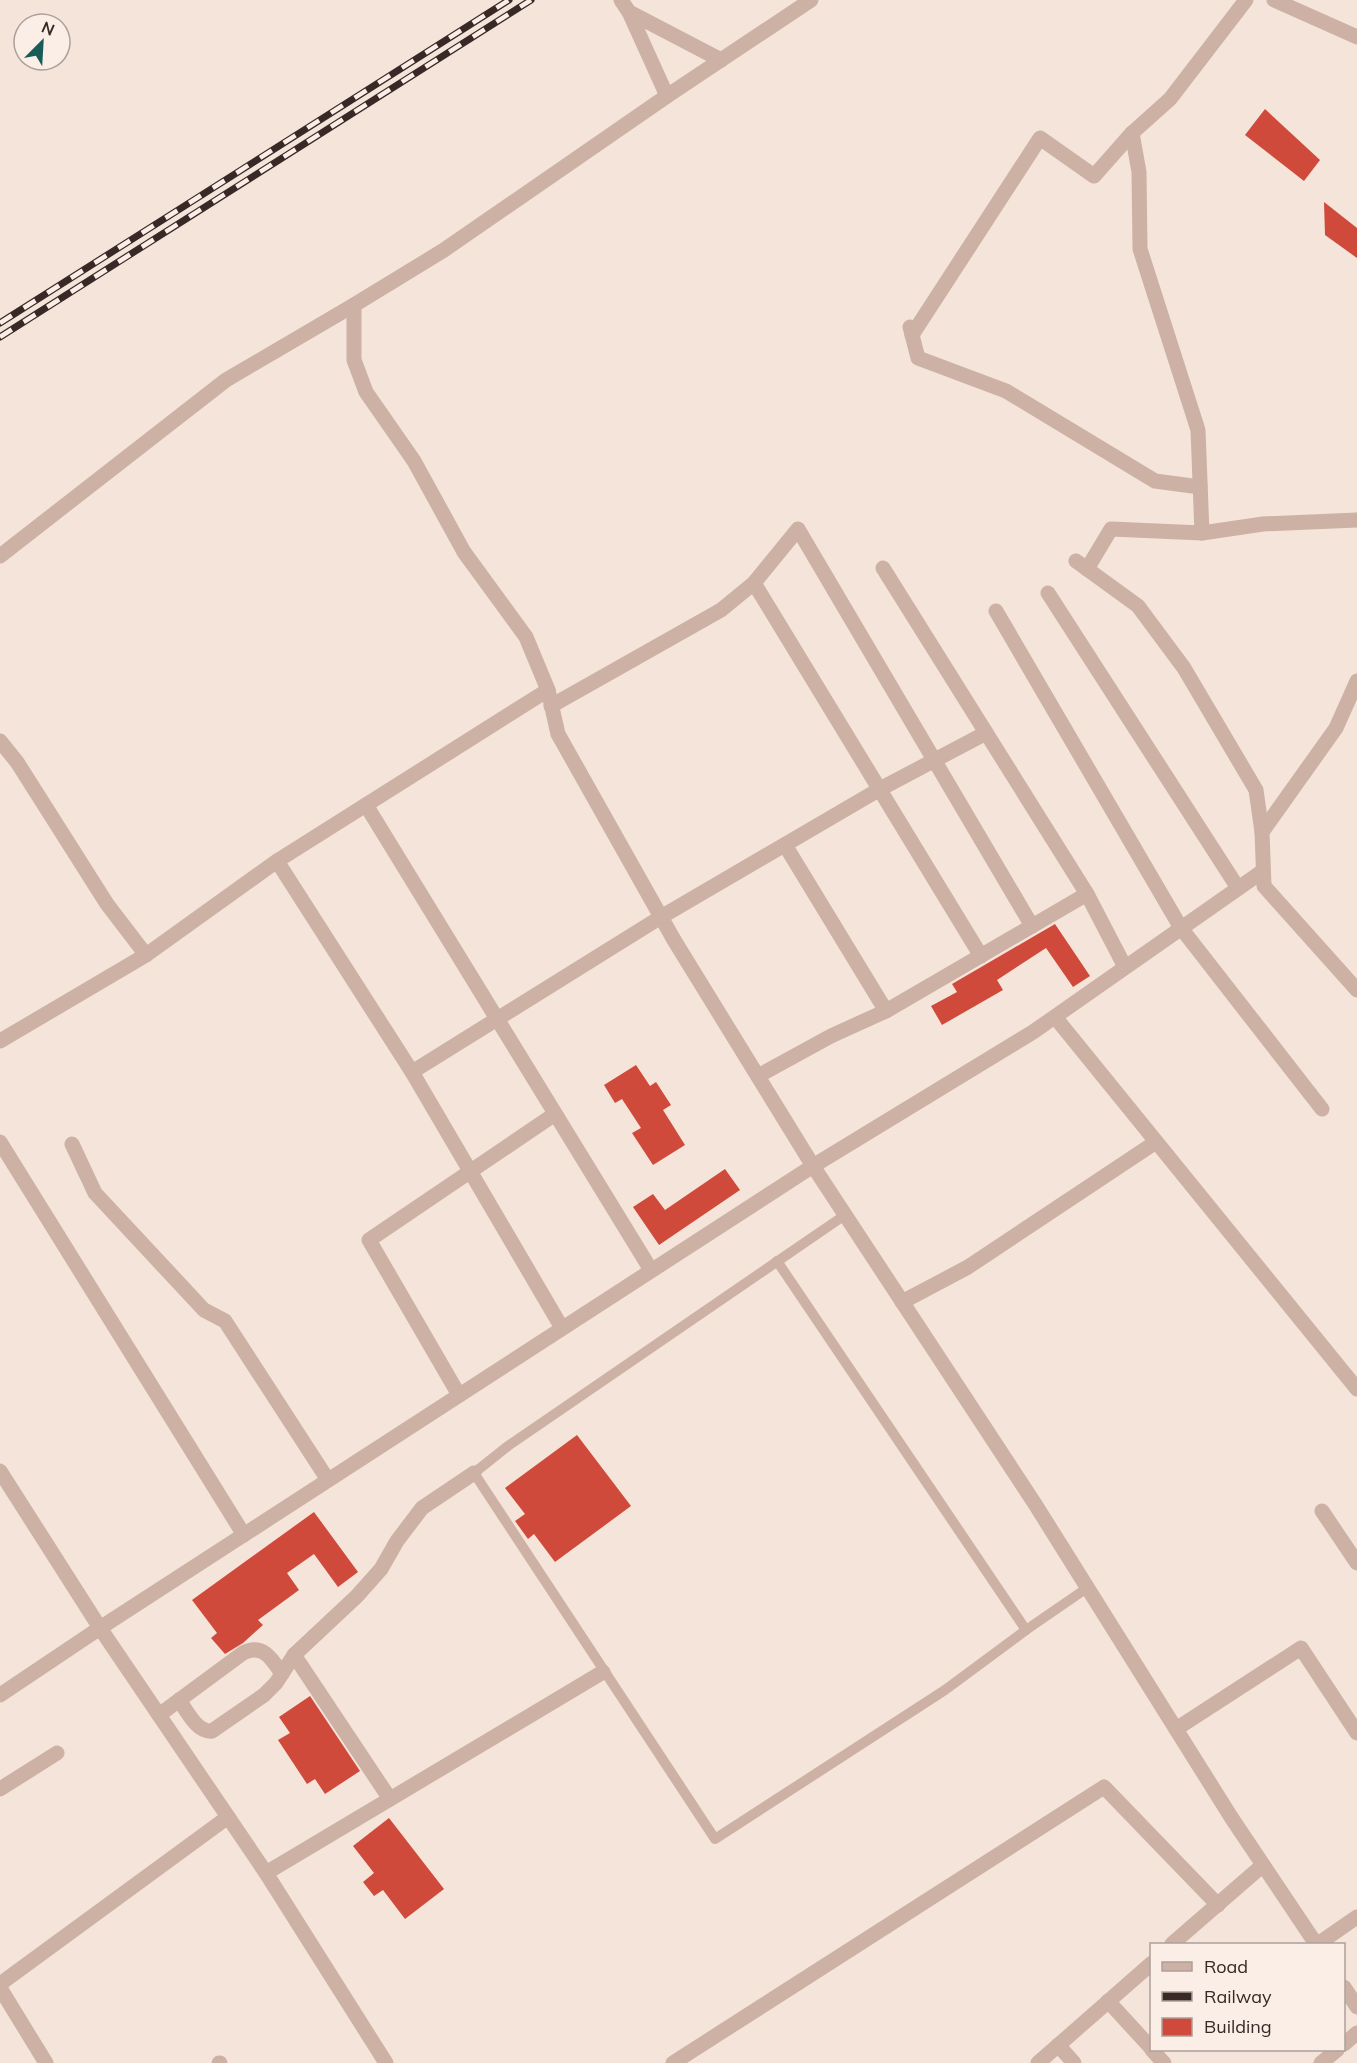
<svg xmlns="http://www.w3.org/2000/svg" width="1357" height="2063" viewBox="0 0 1357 2063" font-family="Mulish,sans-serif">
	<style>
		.building { fill: #d04a3c }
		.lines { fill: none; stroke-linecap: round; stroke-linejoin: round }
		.service { stroke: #cdb1a5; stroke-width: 10 }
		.minor { stroke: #cdb1a5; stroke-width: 15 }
		.tertiary { stroke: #cdb1a5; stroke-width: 15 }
		.rail-casing { stroke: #382927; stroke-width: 7 }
		.rail { stroke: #fbeee6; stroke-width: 4.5; stroke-dasharray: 14; stroke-linecap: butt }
	</style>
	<rect width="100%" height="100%" fill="#f4e4da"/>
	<g class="building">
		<path d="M 1265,109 L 1320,160 L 1304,181 L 1245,135 Z"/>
		<path d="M 1324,202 L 1357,228 L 1357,258 L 1325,235 Z"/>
		<path d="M 1055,924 L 1090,976 L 1073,987 L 1046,948 L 997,980 L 1003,990 L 942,1025 L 931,1006 L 957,992 L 952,984 Z"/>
		<path d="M 636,1065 L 650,1086 L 656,1082 L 671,1105 L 663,1110 L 685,1145 L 653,1165 L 632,1133 L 641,1128 L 622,1099 L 615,1103 L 604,1085 Z"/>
		<path d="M 725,1169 L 740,1190 L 659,1245 L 633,1207 L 653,1194 L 665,1210 Z"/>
		<path d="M 577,1435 L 631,1506 L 555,1562 L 534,1534 L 528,1539 L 515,1521 L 525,1514 L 505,1488 Z"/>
		<path d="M 314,1512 L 358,1572 L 338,1587 L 314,1554 L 287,1573 L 299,1590 L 258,1620 L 263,1625 L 243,1643 L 225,1654 L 211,1638 L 217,1633 L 192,1600 Z"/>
		<path d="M 310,1696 L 360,1771 L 325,1794 L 315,1779 L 307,1784 L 278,1740 L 290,1733 L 279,1717 Z"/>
		<path d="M 389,1818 L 444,1889 L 405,1919 L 383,1890 L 374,1896 L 363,1882 L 374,1873 L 353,1846 Z"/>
	</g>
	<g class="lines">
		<g class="service">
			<path d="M 845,1215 L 508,1446 L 474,1473 L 715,1839 L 945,1690 L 1026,1630 L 1087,1588"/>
			<path d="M 777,1261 L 1026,1630"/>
		</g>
		<g class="minor">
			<path d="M 667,96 L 444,250 L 354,305 L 354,360 L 366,392 L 414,461 L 464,552 L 526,637 L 548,690 L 558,734 L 674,940 L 813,1166 L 1035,1504 L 1231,1817 L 1316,1944"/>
			<path d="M 910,327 L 918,358 L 1006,391 L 1155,481 L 1200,487"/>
			<path d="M 912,335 L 1040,138 L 1094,176 L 1132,133"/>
			<path d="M 1202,533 L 1198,430 L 1140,249 L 1139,172 L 1132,133 L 1170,99 L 1246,0"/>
			<path d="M 0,556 L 226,380 L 354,305"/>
			<path d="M 1076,561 L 1138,606 L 1184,668 L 1256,790 L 1262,832 L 1264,886 L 1357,990"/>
			<path d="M 883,568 L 1087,894"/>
			<path d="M 1087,569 L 1111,529 L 1202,533 L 1263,524 L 1357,520"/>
			<path d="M 754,583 L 798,529 L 1032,926"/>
			<path d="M 1048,593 L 1238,888"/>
			<path d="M 996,611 L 1181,928 L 1322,1109"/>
			<path d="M 548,690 L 277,861 L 412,1072 L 661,917 L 880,789 L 986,733"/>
			<path d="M 551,706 L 721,610 L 754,583 L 981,956"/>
			<path d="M 0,741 L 17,762 L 107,904 L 146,955 L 277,861"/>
			<path d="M 366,805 L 651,1270"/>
			<path d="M 1262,832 L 1336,728 L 1357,681"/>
			<path d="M 785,845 L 886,1011 L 1087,894 L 1125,967"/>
			<path d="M 1055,1017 L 1357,1389"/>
			<path d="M 0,1041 L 146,955"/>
			<path d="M 412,1072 L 562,1328"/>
			<path d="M 758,1076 L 831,1036 L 886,1011"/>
			<path d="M 0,1142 L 244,1535"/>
			<path d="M 72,1144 L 95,1193 L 204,1310 L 225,1321 L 328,1480"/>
			<path d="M 902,1302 L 968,1267 L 1156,1142"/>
			<path d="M 459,1395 L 369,1240 L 555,1114"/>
			<path d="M 0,1471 L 100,1628 L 266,1873 L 386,2063"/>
			<path d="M 1322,1511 L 1357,1563"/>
			<path d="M 294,1655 L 390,1799"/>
			<path d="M 0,1695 L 100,1628 L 813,1166 L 1033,1032 L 1263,871"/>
			<path d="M 179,1700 C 187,1711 197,1733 212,1731 L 264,1695 L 276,1683 L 294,1655 L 357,1596 L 381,1569 L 397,1541 L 422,1508 L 474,1473"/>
			<path d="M 159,1715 L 243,1653 C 263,1643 272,1659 282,1674"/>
			<path d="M 1176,1729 L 1301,1648 L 1357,1733"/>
			<path d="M 0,1789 L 57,1753"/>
			<path d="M 266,1873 L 603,1672"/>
			<path d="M 1172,1944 L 1263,1865"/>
			<path d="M 1318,1944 L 1357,1917"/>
			<path d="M 0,1984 L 228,1817"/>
			<path d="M 1344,1987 L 1357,2007"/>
			<path d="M 0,1988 L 46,2063"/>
			<path d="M 1108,2001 L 1152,2049"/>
			<path d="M 1344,2044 L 1357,2033"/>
			<path d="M 1058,2045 L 1074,2063"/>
			<path d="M 1152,2050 L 1164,2063"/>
			<path d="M 219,2063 L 220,2063"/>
			<path d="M 673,2063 L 1104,1787 L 1218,1905"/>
			<path d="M 1038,2063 L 1152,1963"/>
			<path d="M 1321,2063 L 1337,2050"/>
		</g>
		<g class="tertiary">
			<path d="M 621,0 L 629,12 L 667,96 L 811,0"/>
			<path d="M 1274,0 L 1357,37"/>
			<path d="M 629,12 L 721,60"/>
		</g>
		<g class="rail-casing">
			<g id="rail">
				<path d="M 0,323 L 509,0"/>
				<path d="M 0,337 L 531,0"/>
			</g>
		</g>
		<use href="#rail" class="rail"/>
	</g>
	<rect x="1150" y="1943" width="195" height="108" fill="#fbeee6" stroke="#ad9f9a" stroke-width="1.5"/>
	<rect x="1162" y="1962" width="30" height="9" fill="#cdb1a5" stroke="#ad9f9a" stroke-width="1.5"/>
	<text x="1204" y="1973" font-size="18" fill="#382927">Road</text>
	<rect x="1162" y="1992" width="30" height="9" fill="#382927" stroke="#ad9f9a" stroke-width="1.5"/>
	<text x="1204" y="2003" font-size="18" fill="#382927">Railway</text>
	<rect x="1162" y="2018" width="30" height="18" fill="#d04a3c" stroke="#ad9f9a" stroke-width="1.5"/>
	<text x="1204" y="2033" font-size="18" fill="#382927">Building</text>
	<g transform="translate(42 42) rotate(24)"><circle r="28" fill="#fbeee6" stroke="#ad9f9a" stroke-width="1.5"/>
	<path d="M0-4.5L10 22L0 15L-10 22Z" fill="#195c57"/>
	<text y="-9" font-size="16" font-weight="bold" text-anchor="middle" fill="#382927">N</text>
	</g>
</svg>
